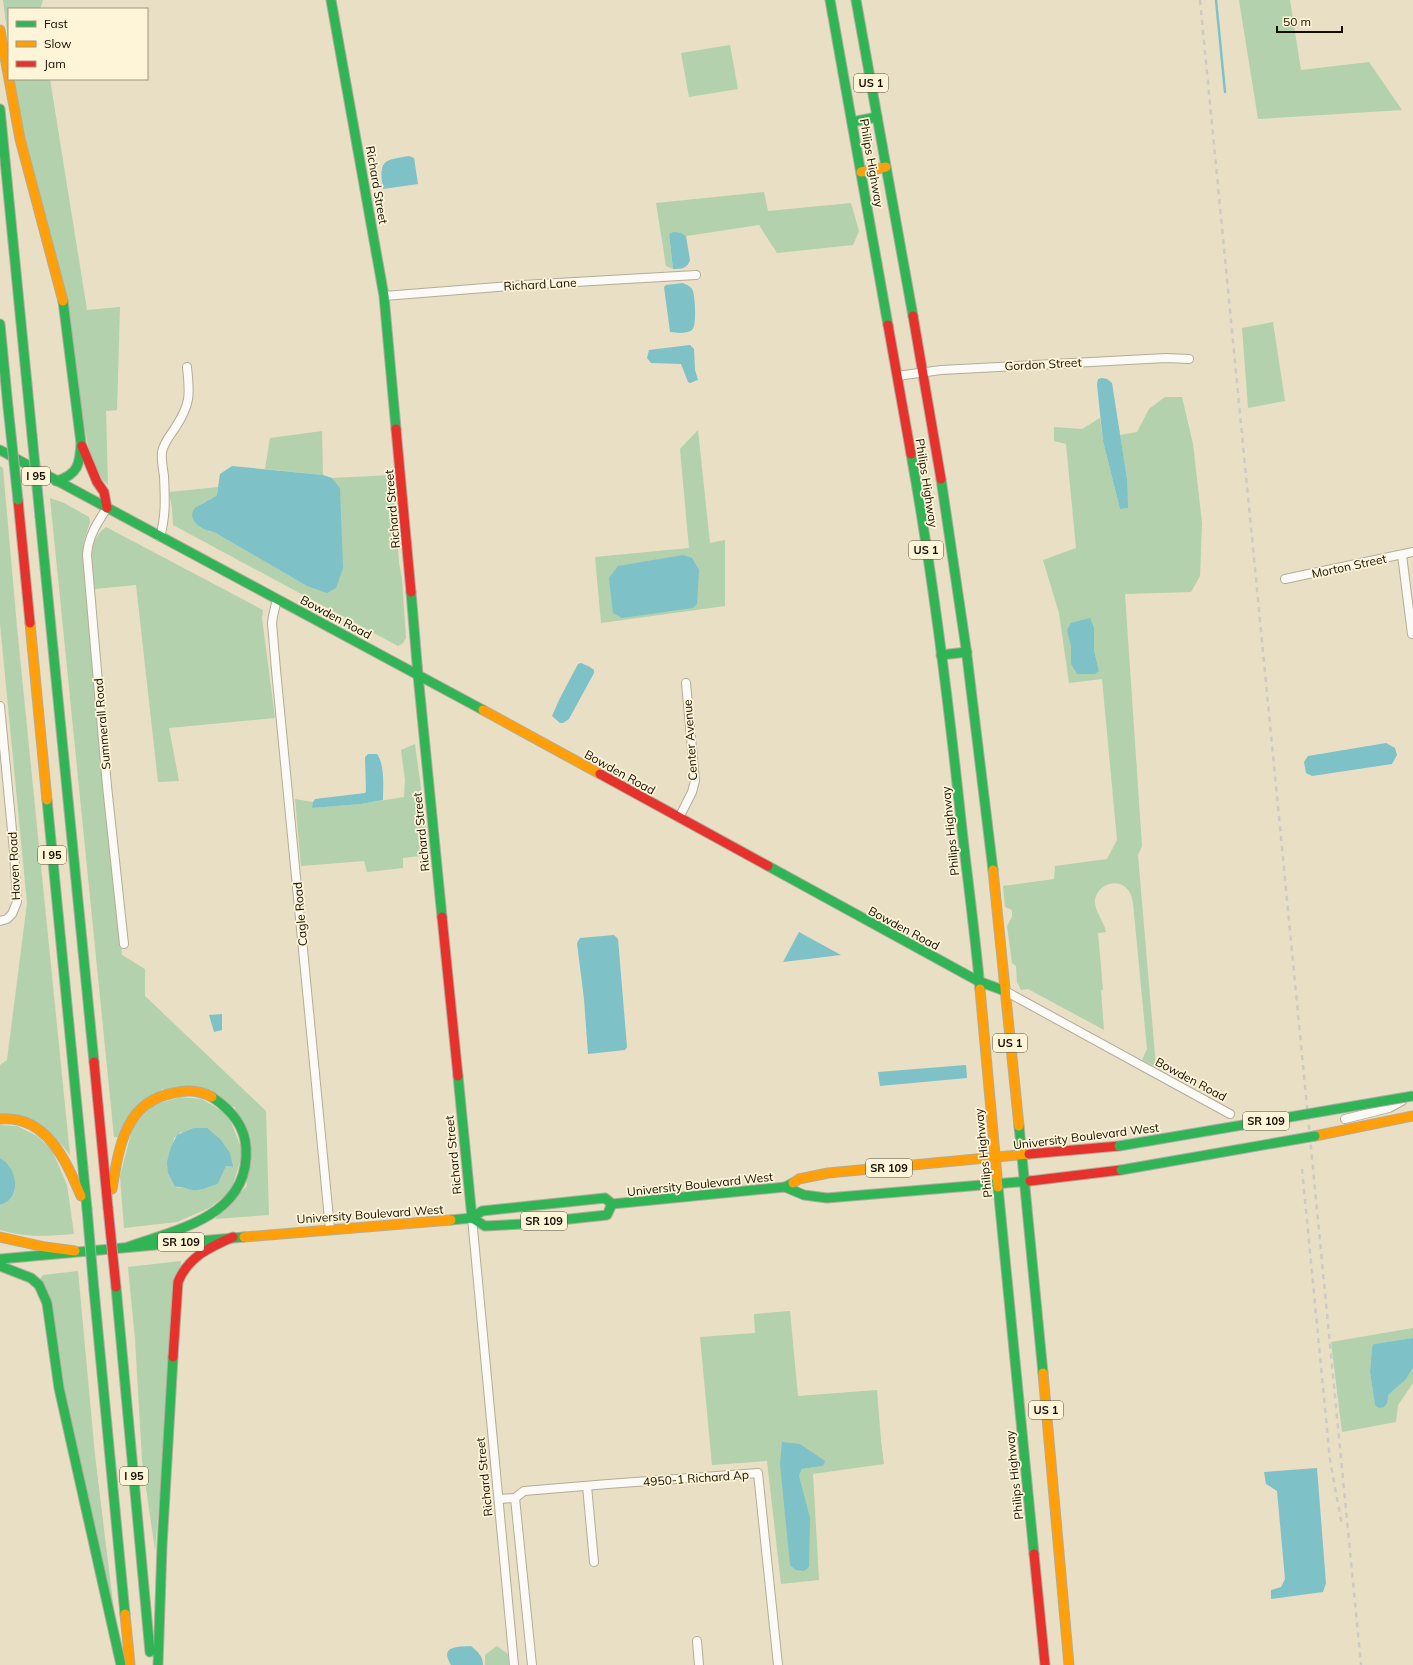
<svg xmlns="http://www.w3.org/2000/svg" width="1413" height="1665" viewBox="0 0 1413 1665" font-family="Mulish,sans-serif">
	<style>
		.green { fill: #b3d1ac; fill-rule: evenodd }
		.water { fill: #7ec1c7 }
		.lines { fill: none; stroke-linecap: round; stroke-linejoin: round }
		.stream { stroke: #7ec1c7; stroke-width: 2.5 }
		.street-casing { stroke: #b3ac98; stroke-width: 10 }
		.fast-casing { stroke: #b3ac98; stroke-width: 11 }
		.slow-casing { stroke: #b3ac98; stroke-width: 11 }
		.jam-casing { stroke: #b3ac98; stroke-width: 11 }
		.street { stroke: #fcfaf6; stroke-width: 8 }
		.fast { stroke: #30b455; stroke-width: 9 }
		.slow { stroke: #ff9f0a; stroke-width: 9 }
		.jam { stroke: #e5322d; stroke-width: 9 }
		.rail { stroke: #cdcac2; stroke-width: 2.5; stroke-dasharray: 5 5; stroke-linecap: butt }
		.fast-bridge-casing { stroke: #aeaca9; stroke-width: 11; stroke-linecap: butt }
		.jam-bridge-casing { stroke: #aeaca9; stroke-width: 11; stroke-linecap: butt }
		.fast-bridge { stroke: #30b455; stroke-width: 9 }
		.jam-bridge { stroke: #e5322d; stroke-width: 9 }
		.labels { text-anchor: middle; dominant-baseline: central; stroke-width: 3.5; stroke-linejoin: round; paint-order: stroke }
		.shield { fill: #fef4d8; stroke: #5a5342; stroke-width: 1 }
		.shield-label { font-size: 11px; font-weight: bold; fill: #140e01 }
		.street-label { font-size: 12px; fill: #140e01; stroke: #fef4d8 }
	</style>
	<rect width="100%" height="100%" fill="#e8dfc5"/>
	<g class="green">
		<path d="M 3,0 L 43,0 L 40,9 L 9,9 L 9,47 Z"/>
		<path d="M 1239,0 L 1290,0 L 1301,70 L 1369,62 L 1402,110 L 1258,119 Z"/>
		<path d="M 730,45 L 738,89 L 689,97 L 681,53 Z"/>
		<path d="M 13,79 L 50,79 L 87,310 L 120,307 L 117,410 L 106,411 L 108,485 L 102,479 L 90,455 Z"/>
		<path d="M 764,192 L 768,211 L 851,203 L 859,231 L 853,245 L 777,253 L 759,225 L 686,236 L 681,233 L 669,235 L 673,269 L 666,266 L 656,203 Z"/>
		<path d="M 1273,322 L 1285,401 L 1248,408 L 1242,328 Z"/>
		<path d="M 1165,397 L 1182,397 L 1193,444 L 1202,523 L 1200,576 L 1191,592 L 1125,594 L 1142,846 L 1138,855 L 1156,1067 L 1142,1060 L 1147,1049 L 1133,903 C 1132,900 1132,896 1130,893 C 1122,877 1098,882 1095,900 C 1094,911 1104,921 1106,932 L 1098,933 L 1103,990 L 1101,990 L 1104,1030 L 1028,989 L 1021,990 L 1017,982 L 1016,966 L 1012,963 L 1007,926 L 1012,917 L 1012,910 L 1005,907 L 1003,886 L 1054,879 L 1055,866 L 1107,859 L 1117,840 L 1102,679 L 1069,683 L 1059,613 L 1043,560 L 1076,548 L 1066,444 L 1054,441 L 1054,427 L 1082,429 L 1100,418 L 1103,441 L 1120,509 L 1127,508 L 1127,479 L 1120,435 L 1137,432 L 1149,409 ZM 1094,628 L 1094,650 L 1099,671 L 1071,664 L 1071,646 Z"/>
		<path d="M 698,430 L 710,543 L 725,540 L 725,606 L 601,623 L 595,557 L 689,548 L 680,449 Z"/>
		<path d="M 322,431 L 323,475 L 265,469 L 270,438 Z"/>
		<path d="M 0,466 L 3,468 L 17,627 L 70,1155 L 60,1143 L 0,1115 L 0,1065 L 7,1060 L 27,903 L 0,624 Z"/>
		<path d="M 393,475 L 399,563 L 402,578 L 406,638 L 403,643 L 398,646 L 173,525 L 172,508 L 169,492 L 218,487 L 217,495 C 209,501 197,504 193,512 L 209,532 L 214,532 L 307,586 L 340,488 L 332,478 Z"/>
		<path d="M 50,498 L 64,503 L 89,517 L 90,522 L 84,541 L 83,554 L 122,955 L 145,969 L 145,996 L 266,1111 L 269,1215 L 215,1219 L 247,1186 L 235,1107 L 162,1089 L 119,1137 L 114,1137 Z"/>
		<path d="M 106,527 L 263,610 L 262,618 L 275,718 L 169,728 L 179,781 L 158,782 L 136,585 L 94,589 C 92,568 86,541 106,527 Z"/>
		<path d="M 415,744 L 430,855 L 403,858 L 403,868 L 367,872 L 364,861 L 301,866 L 295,799 L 313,802 L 312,808 L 361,804 L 404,797 L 405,780 L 401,750 Z"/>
		<path d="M 180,1097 L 202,1099 L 228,1115 L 243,1152 L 231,1191 L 209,1208 L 177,1222 L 124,1228 L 120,1176 L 133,1126 L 153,1105 ZM 181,1132 L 232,1167 L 226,1166 L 218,1184 L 204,1189 L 197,1190 L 175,1187 L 168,1173 L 174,1138 Z"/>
		<path d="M 0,1125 L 17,1126 L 37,1136 L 52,1150 L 67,1185 L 74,1234 C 45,1236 28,1238 0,1230 L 0,1205 C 18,1200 17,1184 10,1171 C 7,1165 5,1161 0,1158 Z"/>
		<path d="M 181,1261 L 155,1550 L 142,1460 L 135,1339 L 128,1267 Z"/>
		<path d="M 78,1271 L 95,1455 L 114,1611 L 39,1280 L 43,1275 Z"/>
		<path d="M 790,1311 L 798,1396 L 877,1390 L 881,1440 L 884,1464 L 813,1474 L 819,1580 L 781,1584 L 767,1461 L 712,1465 L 700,1337 L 755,1333 L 754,1314 ZM 800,1444 L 823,1466 L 802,1469 L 799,1476 Z"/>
		<path d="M 1413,1328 L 1413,1338 L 1375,1344 L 1372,1347 L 1370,1372 L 1375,1404 L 1387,1403 L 1387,1395 L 1406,1379 L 1413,1368 L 1413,1383 L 1398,1405 L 1396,1422 L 1342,1432 L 1331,1342 Z"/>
		<path d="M 497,1646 L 508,1654 L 509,1665 L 485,1665 L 485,1655 Z"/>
	</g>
	<g class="water">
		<path d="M 409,156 L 414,158 L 418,184 L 383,189 C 379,161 382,160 409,156 Z"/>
		<path d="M 674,232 L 681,233 L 686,236 L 690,260 C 687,269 681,269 673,269 L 669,234 Z"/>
		<path d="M 683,283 C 687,285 691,286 693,291 C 695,298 697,326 692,330 C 686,334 677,333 670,332 L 664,287 L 666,285 Z"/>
		<path d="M 690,345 L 694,349 L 695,370 L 698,380 L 690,383 L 688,382 L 681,364 L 651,363 L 647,358 L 649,350 Z"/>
		<path d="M 1102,378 L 1107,379 L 1112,383 L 1127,479 L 1128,508 L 1120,509 L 1103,441 L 1097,385 L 1098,379 Z"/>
		<path d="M 232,466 L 323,475 L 332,478 L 340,488 L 343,568 L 336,588 L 327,593 L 307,586 L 214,532 C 204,531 185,520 195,508 C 197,506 212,499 217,495 L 220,474 Z"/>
		<path d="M 683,555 L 692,558 L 699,570 L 697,604 L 693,608 L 622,618 L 613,613 L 609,578 L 618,566 Z"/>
		<path d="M 1090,618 L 1094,628 L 1094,650 L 1099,671 L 1095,674 L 1077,674 L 1071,664 L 1071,646 L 1067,630 L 1071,623 Z"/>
		<path d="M 581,663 L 590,667 L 594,670 L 594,673 L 569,719 L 563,723 L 560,723 L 552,716 L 560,698 L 578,664 Z"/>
		<path d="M 1386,743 L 1395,748 L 1397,755 L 1392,764 L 1312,776 L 1306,773 L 1304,762 L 1308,756 Z"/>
		<path d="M 368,754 L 377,754 C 385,765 383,786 383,800 L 361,804 L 312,808 L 313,802 L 315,799 L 365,793 L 366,791 L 365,757 Z"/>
		<path d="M 799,932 L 841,955 L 783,962 Z"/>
		<path d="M 614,935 L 618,939 L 627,1047 L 625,1050 L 588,1054 L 584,999 L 577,943 L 580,938 Z"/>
		<path d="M 222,1014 L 222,1030 L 214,1032 L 209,1015 Z"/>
		<path d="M 966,1065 L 967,1078 L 880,1086 L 878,1072 Z"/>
		<path d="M 194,1128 L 207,1128 L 220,1139 L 230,1153 L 233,1167 L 226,1166 L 218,1184 C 209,1187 201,1191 192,1190 C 186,1189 181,1186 175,1187 L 168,1173 L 167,1162 L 171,1147 L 177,1135 Z"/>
		<path d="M 0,1158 C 17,1167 23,1199 0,1205 Z"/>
		<path d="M 1413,1338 L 1413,1368 L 1406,1379 L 1388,1395 L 1387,1403 L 1384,1407 L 1379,1408 L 1375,1405 L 1370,1372 L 1372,1347 L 1374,1344 Z"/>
		<path d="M 782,1442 L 800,1444 L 825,1461 L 823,1466 L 802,1469 L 799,1476 L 810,1518 L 809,1567 L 804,1571 L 796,1570 L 790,1565 L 780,1464 Z"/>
		<path d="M 1317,1468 L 1326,1583 L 1323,1592 L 1271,1599 L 1271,1590 L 1281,1587 L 1285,1579 L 1277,1491 L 1266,1484 L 1264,1472 Z"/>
		<path d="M 471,1646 C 478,1652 483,1656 483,1665 L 451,1665 C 439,1645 458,1647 471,1646 Z"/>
	</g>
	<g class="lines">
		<path class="stream" d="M 1216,0 L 1225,92"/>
		<g class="street-casing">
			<g id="street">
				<path d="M 384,296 L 523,285 L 696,275"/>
				<path d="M 897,376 L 941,370 L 1166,358 L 1189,359"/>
				<path d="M 107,508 C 97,523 88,537 87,555 L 107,786 L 124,944"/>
				<path d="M 160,537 C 166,516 165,498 164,476 C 163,469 161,459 162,452 C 164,442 170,436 175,428 C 191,404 190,394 187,367"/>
				<path d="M 1402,555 L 1412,634"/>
				<path d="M 1285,579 L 1413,552"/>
				<path d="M 277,599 L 273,616 L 272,623 L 276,670 L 330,1229"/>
				<path d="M 0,706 L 14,851 L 17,902 L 12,914 L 7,919 L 0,921"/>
				<path d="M 679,818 L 692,792 L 695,781 L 686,683"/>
				<path d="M 1005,991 L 1230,1114"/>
				<path d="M 1345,1119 L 1389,1108 L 1402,1101"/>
				<path d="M 472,1218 L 514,1665"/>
				<path d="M 587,1486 L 594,1562"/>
				<path d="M 515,1498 L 532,1665"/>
				<path d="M 499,1499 L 515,1498 L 524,1491 L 608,1484 L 758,1473 L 778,1665"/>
				<path d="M 697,1641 L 699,1665"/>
			</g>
		</g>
		<g class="fast-casing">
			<g id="fast">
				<path d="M 331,0 L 384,296 L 396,429"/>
				<path d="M 830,0 L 888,325"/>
				<path d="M 856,0 L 913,316"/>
				<path d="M 0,109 L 32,435"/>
				<path d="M 852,122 L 877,117"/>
				<path d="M 0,324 L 8,407"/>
				<path d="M 0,450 L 483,710"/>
				<path d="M 911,454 C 933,575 948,698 961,820 C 967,876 975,932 980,989"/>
				<path d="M 941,479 L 966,648 L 993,870"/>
				<path d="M 56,481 C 78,475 80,464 81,443 L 63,301"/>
				<path d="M 40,517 L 94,1062"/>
				<path d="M 411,592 L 418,675"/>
				<path d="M 941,655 L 967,652"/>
				<path d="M 418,675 L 442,917"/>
				<path d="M 47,800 L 87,1209"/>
				<path d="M 768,866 L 978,981 L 1005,991"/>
				<path d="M 458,1076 L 472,1218"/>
				<path d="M 1019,1126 L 1043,1373"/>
				<path d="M 785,1187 L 804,1195 L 827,1198 L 1030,1181"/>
				<path d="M 998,1187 L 1034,1554"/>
				<path d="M 472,1218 L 485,1226 L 523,1224 L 607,1215 L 612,1204"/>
				<path d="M 451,1220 L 472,1218 L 482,1211 L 605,1198 L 612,1204 L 785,1187 L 793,1183"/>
				<path d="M 128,1247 C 178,1229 250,1216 246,1148 C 245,1126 230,1109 212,1097"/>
				<path d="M 0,1259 L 244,1237"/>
				<path d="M 0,1266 L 31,1278 L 39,1285 L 47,1303 L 59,1388 L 121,1665"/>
				<path d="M 116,1287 L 150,1652"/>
				<path d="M 94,1290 L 125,1614"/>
				<path d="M 158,1665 L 162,1546 L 173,1357"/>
			</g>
		</g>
		<g class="slow-casing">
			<g id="slow">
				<path d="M 0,30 L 20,139 L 63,301"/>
				<path d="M 861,172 L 886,167"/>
				<path d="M 30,623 L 47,800"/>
				<path d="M 483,710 L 600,774"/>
				<path d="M 993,870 L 1019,1126"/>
				<path d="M 980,989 L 998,1187"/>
				<path d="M 0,1119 C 47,1115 66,1161 81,1196"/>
				<path d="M 1315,1136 L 1413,1116"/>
				<path d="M 793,1183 L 799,1179 L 828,1173 L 1029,1154"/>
				<path d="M 112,1189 C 119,1147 125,1102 173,1093 C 186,1090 200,1090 212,1097"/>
				<path d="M 0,1237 L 45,1247 L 75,1251"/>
				<path d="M 244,1237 L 451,1220"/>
				<path d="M 1043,1373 L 1069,1665"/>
				<path d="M 125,1614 L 130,1665"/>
			</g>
		</g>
		<g class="jam-casing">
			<g id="jam">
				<path d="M 913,316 L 941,479"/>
				<path d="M 888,325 L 911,454"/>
				<path d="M 396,429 L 411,592"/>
				<path d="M 82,446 L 97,482 L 104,492 L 107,508"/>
				<path d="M 18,500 L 30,623"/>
				<path d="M 600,774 L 768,866"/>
				<path d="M 442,917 L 458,1076"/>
				<path d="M 94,1062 L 108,1208"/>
				<path d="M 1029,1154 L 1119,1146"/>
				<path d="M 1030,1181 L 1121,1170"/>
				<path d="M 173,1357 L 178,1282 C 188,1257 210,1247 233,1237"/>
				<path d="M 1034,1554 L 1045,1665"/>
			</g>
		</g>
		<use href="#street" class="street"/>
		<use href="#fast" class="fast"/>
		<use href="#slow" class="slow"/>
		<use href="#jam" class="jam"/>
		<g class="rail">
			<path d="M 1200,0 L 1361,1665"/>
			<path d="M 1302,1169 L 1330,1460 L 1342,1526"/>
		</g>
		<g class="fast-bridge-casing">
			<g id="fast-bridge">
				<path d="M 8,407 L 18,500"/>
				<path d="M 32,435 L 40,517"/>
				<path d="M 1119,1146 L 1413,1096"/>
				<path d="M 1121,1170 L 1315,1136"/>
				<path d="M 87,1209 L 94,1290"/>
			</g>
		</g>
		<g class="jam-bridge-casing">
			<path id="jam-bridge" d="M 108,1208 L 116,1287"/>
		</g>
		<use href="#fast-bridge" class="fast-bridge"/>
		<use href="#jam-bridge" class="jam-bridge"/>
	</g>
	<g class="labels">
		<g class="shield">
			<rect x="854" y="74" width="34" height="18" rx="3"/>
			<rect x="22" y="467" width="28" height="18" rx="3"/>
			<rect x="909" y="541" width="34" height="18" rx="3"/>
			<rect x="38" y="846" width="28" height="18" rx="3"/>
			<rect x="993" y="1034" width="34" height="18" rx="3"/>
			<rect x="1243" y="1112" width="46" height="18" rx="3"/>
			<rect x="866" y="1159" width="46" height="18" rx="3"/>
			<rect x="521" y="1212" width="46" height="18" rx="3"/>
			<rect x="158" y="1233" width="46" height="18" rx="3"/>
			<rect x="1029" y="1401" width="34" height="18" rx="3"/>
			<rect x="120" y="1467" width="28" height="18" rx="3"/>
		</g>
		<g class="shield-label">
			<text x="871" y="83">US 1</text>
			<text x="36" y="476">I 95</text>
			<text x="926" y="550">US 1</text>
			<text x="52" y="855">I 95</text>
			<text x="1010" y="1043">US 1</text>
			<text x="1266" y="1121">SR 109</text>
			<text x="889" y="1168">SR 109</text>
			<text x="544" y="1221">SR 109</text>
			<text x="181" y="1242">SR 109</text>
			<text x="1046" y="1410">US 1</text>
			<text x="134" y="1476">I 95</text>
		</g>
		<g class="street-label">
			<text transform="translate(872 163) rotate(80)">Philips Highway</text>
			<text transform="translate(377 185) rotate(80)">Richard Street</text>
			<text transform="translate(540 284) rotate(-3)">Richard Lane</text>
			<text transform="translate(1043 364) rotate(-3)">Gordon Street</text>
			<text transform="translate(927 483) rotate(81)">Philips Highway</text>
			<text transform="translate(392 509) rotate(-95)">Richard Street</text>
			<text transform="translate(1349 566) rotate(-12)">Morton Street</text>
			<text transform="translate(336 617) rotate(28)">Bowden Road</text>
			<text transform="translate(102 724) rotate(-95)">Summerall Road</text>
			<text transform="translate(690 740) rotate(-94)">Center Avenue</text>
			<text transform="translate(620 772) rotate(29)">Bowden Road</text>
			<text transform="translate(950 831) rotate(-96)">Philips Highway</text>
			<text transform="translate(421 832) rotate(-96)">Richard Street</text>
			<text transform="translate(14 866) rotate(-93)">Haven Road</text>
			<text transform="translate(300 914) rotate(-95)">Cagle Road</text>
			<text transform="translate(904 928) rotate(28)">Bowden Road</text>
			<text transform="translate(1191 1079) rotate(28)">Bowden Road</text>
			<text transform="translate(1086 1136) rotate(-7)">University Boulevard West</text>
			<text transform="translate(983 1153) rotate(-96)">Philips Highway</text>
			<text transform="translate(453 1155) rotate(-96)">Richard Street</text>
			<text transform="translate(700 1184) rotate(-6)">University Boulevard West</text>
			<text transform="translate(370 1214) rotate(-4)">University Boulevard West</text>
			<text transform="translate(1014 1475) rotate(-96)">Philips Highway</text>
			<text transform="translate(484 1477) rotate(-96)">Richard Street</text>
			<text transform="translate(696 1478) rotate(-4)">4950-1 Richard Ap</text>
		</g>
	</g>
	<rect x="8" y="8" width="140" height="72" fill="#fef4d8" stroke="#a09882"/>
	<rect x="16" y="21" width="20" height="6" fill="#30b455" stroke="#a09882"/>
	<text x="44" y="28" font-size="12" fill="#140e01">Fast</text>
	<rect x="16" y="41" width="20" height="6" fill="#ff9f0a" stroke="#a09882"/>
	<text x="44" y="48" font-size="12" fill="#140e01">Slow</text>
	<rect x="16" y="61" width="20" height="6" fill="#e5322d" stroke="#a09882"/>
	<text x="44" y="68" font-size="12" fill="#140e01">Jam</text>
	<path d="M1277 26v6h65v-6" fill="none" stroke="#140e01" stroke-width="2"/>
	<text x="1283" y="26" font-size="12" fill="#140e01" stroke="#fef4d8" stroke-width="3" paint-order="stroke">50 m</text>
</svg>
